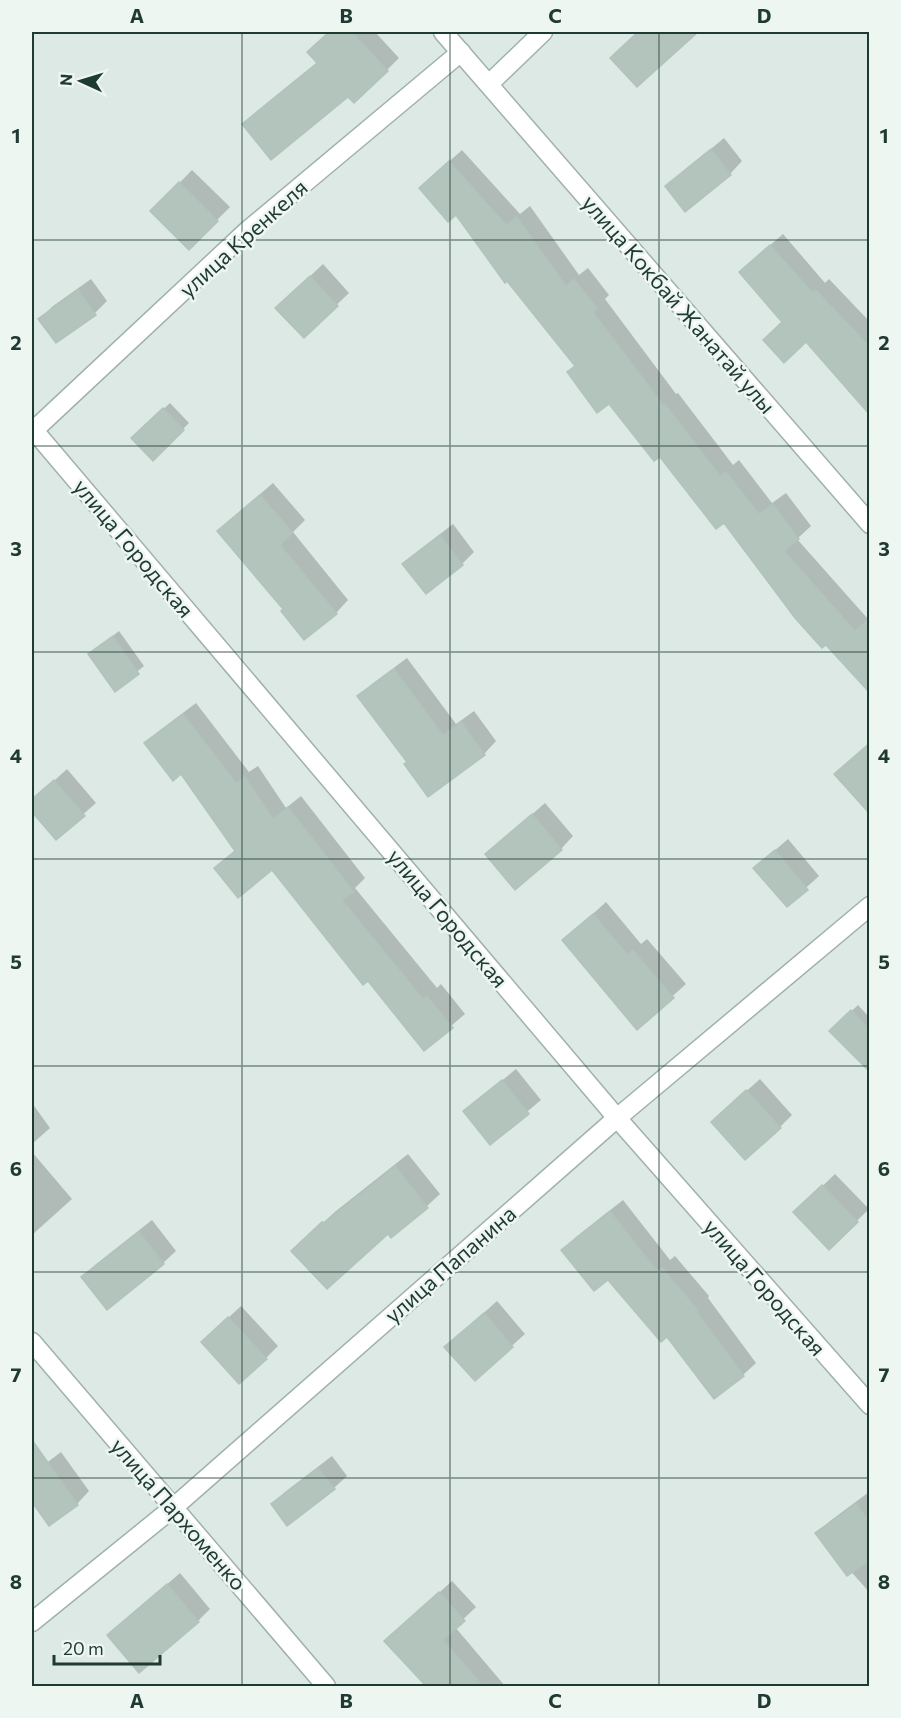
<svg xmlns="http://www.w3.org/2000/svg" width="901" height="1718" viewBox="0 0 901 1718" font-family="Commissioner,sans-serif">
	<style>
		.shadow { fill: #0003 }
		.building { fill: #b3c4bd; stroke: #b0c3bc; stroke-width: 1.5 }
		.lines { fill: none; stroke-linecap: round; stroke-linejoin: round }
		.minor-casing { stroke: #a0b1ab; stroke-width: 21 }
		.minor { stroke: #fff; stroke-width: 18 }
		.grid { fill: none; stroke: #1f3933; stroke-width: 1.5; stroke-opacity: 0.55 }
		.labels { text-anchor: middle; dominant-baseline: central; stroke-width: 5; stroke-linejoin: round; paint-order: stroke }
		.street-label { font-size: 22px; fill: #1f3933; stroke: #eef6f2 }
		.neatline { fill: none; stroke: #1f3933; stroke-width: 2 }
		.grid-label { font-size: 20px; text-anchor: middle; font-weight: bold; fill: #1f3933 }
	</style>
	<rect width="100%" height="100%" fill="#dde9e4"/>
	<g class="shadow">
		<path d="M 330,32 L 375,32 L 399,58 L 387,70 L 348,95 L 309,52 Z"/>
		<path d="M 640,32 L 695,32 L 686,40 L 625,45 Z"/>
		<path d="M 724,138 L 742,161 L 730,174 L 667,186 Z"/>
		<path d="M 462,150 L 520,214 L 530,206 L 579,275 L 588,268 L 609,295 L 605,299 L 676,394 L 678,393 L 733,465 L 739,460 L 772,503 L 786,493 L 811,526 L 797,539 L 868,619 L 870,618 L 870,664 L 724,521 L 576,365 L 433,176 Z"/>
		<path d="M 192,170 L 230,207 L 189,248 L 152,211 Z"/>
		<path d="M 783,234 L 825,283 L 829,279 L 870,322 L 870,413 L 807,339 L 784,322 L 753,260 Z"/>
		<path d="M 323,264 L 349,293 L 304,336 L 290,295 Z"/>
		<path d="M 91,279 L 107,301 L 95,313 L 56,341 L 40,319 L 53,306 Z"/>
		<path d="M 170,403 L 189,423 L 153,458 L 133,438 Z"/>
		<path d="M 273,483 L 305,520 L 293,532 L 348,600 L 336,613 L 285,609 L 231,519 Z"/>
		<path d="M 453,524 L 474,552 L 462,564 L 404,564 L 417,552 Z"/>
		<path d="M 119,631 L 144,666 L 115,690 L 90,654 Z"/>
		<path d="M 407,658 L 456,724 L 474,711 L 496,741 L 484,754 L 409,762 L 359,697 L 372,684 Z"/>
		<path d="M 196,703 L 249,772 L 258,766 L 286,808 L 301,796 L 365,878 L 355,888 L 437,988 L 441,984 L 465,1014 L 424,1049 L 368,979 L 272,868 L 216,868 L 236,850 L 182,772 L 146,744 L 159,731 Z"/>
		<path d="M 67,769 L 96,803 L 56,838 L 32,809 L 32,801 Z"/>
		<path d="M 545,803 L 573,836 L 561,849 L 487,854 Z"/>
		<path d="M 788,839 L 819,876 L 787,905 L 755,868 Z"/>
		<path d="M 606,902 L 641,944 L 647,939 L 686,984 L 637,1028 L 564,940 Z"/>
		<path d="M 858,1005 L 870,1018 L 870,1052 L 831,1031 Z"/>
		<path d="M 516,1069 L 541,1100 L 490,1143 L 465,1111 Z"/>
		<path d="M 760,1079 L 792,1115 L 780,1127 L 725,1110 Z"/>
		<path d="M 32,1103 L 50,1128 L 32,1144 Z"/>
		<path d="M 32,1152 L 72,1199 L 32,1235 Z"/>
		<path d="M 408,1154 L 440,1194 L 427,1206 L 391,1236 L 388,1232 L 306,1238 L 336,1211 Z"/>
		<path d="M 835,1174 L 869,1209 L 829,1248 L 808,1200 Z"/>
		<path d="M 623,1200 L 670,1260 L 675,1256 L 709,1296 L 708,1298 L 756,1363 L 743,1375 L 714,1397 L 667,1335 L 608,1278 L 563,1250 L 576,1237 Z"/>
		<path d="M 152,1220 L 176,1251 L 163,1263 L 107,1308 L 83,1278 L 95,1265 Z"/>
		<path d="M 497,1301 L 525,1334 L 475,1379 L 459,1335 Z"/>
		<path d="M 241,1306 L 278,1346 L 266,1358 L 215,1330 Z"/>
		<path d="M 61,1452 L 89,1491 L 77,1504 L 49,1524 L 32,1499 L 32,1474 Z"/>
		<path d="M 332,1456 L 347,1476 L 334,1488 L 273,1504 L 285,1492 Z"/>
		<path d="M 869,1492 L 870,1493 L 870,1593 L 817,1533 L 830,1521 Z"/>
		<path d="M 180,1573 L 210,1609 L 198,1621 L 109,1635 Z"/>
		<path d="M 452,1581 L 476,1607 L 455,1627 L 505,1686 L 428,1686 L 386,1641 Z"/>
	</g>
	<g class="building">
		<path d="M 329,32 L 352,32 L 388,71 L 354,103 L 348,97 L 271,160 L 242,124 L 317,63 L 307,52 Z"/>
		<path d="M 638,32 L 698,32 L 637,87 L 610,58 Z"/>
		<path d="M 711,149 L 731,175 L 685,212 L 665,186 Z"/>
		<path d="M 449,161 L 506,225 L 517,217 L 566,286 L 574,279 L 597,308 L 593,312 L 663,405 L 665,404 L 720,476 L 726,472 L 759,514 L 773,504 L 799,539 L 784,551 L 855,631 L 870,618 L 870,693 L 826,645 L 822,648 L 795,618 L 724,523 L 716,529 L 660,457 L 654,461 L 609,404 L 597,413 L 567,372 L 575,366 L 507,281 L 505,283 L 456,215 L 448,222 L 419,188 Z"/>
		<path d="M 179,182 L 218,221 L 189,250 L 150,211 Z"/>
		<path d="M 770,245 L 813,293 L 816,290 L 870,347 L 870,415 L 806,342 L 784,363 L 763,340 L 782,322 L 739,272 Z"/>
		<path d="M 310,276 L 338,306 L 304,338 L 275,308 Z"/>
		<path d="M 78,290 L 96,315 L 56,343 L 38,319 Z"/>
		<path d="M 163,408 L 184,430 L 153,461 L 131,438 Z"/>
		<path d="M 260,495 L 293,533 L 280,545 L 337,614 L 304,640 L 281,611 L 283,609 L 217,531 Z"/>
		<path d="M 440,535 L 463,565 L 426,594 L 402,564 Z"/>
		<path d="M 113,636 L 139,674 L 115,692 L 88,654 Z"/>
		<path d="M 394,669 L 443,735 L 461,722 L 485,755 L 428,797 L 404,764 L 407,762 L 357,696 Z"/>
		<path d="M 183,714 L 236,783 L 245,777 L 273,819 L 288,807 L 354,892 L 342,900 L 423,999 L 427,996 L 453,1028 L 424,1051 L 368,981 L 363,985 L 272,870 L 238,898 L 214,868 L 235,851 L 181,774 L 173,781 L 144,743 Z"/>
		<path d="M 870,743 L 870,814 L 834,774 Z"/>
		<path d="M 54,780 L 85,816 L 56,840 L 32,812 L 32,799 Z"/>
		<path d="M 532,814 L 562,850 L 515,890 L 485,854 Z"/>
		<path d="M 775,850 L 808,890 L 787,907 L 753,868 Z"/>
		<path d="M 593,914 L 628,955 L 633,950 L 674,998 L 637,1030 L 562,940 Z"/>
		<path d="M 851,1010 L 870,1030 L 870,1072 L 829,1031 Z"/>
		<path d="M 502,1080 L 529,1114 L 490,1145 L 463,1111 Z"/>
		<path d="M 746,1090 L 781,1128 L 745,1160 L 711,1122 Z"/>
		<path d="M 395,1166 L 428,1208 L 391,1238 L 388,1234 L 327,1289 L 291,1251 L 322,1222 L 324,1223 Z"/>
		<path d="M 822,1185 L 858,1222 L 829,1250 L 793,1212 Z"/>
		<path d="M 610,1211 L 657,1271 L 662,1268 L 698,1310 L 696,1311 L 744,1376 L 714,1399 L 667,1337 L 661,1342 L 608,1280 L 594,1291 L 561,1250 Z"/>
		<path d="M 139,1232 L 164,1264 L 107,1310 L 81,1277 Z"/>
		<path d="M 484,1313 L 513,1347 L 475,1381 L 444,1347 Z"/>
		<path d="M 228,1317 L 267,1359 L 239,1384 L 201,1342 Z"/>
		<path d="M 32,1440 L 78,1505 L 49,1526 L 32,1502 Z"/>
		<path d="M 318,1468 L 335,1489 L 287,1526 L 271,1504 Z"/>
		<path d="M 856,1504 L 870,1522 L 870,1560 L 847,1576 L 815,1533 Z"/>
		<path d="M 167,1584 L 199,1622 L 139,1673 L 107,1635 Z"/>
		<path d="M 439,1592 L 465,1621 L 443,1640 L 483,1686 L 426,1686 L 384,1641 Z"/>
	</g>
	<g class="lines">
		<g class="minor-casing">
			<g id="minor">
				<path d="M 443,32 L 870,524"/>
				<path d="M 489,84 L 543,32"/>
				<path d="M 32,428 L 617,1118 L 870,1405"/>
				<path d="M 32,432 L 247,231 L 461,52"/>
				<path d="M 32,1342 L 326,1686"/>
				<path d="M 32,1622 L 174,1507 L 617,1118 L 870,906"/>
			</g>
		</g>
		<use href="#minor" class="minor"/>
	</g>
	<path class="grid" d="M 242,32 L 242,1686M 450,32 L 450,1686M 659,32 L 659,1686M 32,240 L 870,240M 32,446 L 870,446M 32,652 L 870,652M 32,859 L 870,859M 32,1066 L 870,1066M 32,1272 L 870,1272M 32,1478 L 870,1478"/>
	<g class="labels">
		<g class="street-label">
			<text transform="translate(243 238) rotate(-42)">улица Кренкеля</text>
			<text transform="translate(679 304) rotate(49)">улица Кокбай Жанатай улы</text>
			<text transform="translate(134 548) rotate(50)">улица Городская</text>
			<text transform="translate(448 918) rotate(50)">улица Городская</text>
			<text transform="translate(450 1264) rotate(-41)">улица Папанина</text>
			<text transform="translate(765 1287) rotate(49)">улица Городская</text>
			<text transform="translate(179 1514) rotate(49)">улица Пархоменко</text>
		</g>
	</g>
	<rect width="901" height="1718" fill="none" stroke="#eef6f2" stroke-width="66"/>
	<g transform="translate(81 81) rotate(274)" stroke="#eef6f2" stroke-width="4.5" paint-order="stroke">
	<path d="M0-4.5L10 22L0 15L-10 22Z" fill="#1f3933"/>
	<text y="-9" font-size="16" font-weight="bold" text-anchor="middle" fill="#1f3933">N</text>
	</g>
	<path d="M54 1655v9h106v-9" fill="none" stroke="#1f3933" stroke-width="3"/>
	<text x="63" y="1655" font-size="18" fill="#1f3933" stroke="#eef6f2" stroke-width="4.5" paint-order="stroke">20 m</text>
	<rect x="33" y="33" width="835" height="1652" class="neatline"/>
	<g class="grid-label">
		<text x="137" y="23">A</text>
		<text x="346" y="23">B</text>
		<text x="555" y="23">C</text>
		<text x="764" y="23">D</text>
		<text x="16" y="143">1</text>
		<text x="884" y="143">1</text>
		<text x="16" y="350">2</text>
		<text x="884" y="350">2</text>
		<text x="16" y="556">3</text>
		<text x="884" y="556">3</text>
		<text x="16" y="763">4</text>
		<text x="884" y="763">4</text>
		<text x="16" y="969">5</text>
		<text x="884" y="969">5</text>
		<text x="16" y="1176">6</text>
		<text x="884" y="1176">6</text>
		<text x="16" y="1382">7</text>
		<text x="884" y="1382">7</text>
		<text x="16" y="1589">8</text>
		<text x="884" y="1589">8</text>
		<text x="137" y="1708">A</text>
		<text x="346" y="1708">B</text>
		<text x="555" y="1708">C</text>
		<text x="764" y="1708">D</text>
	</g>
</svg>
